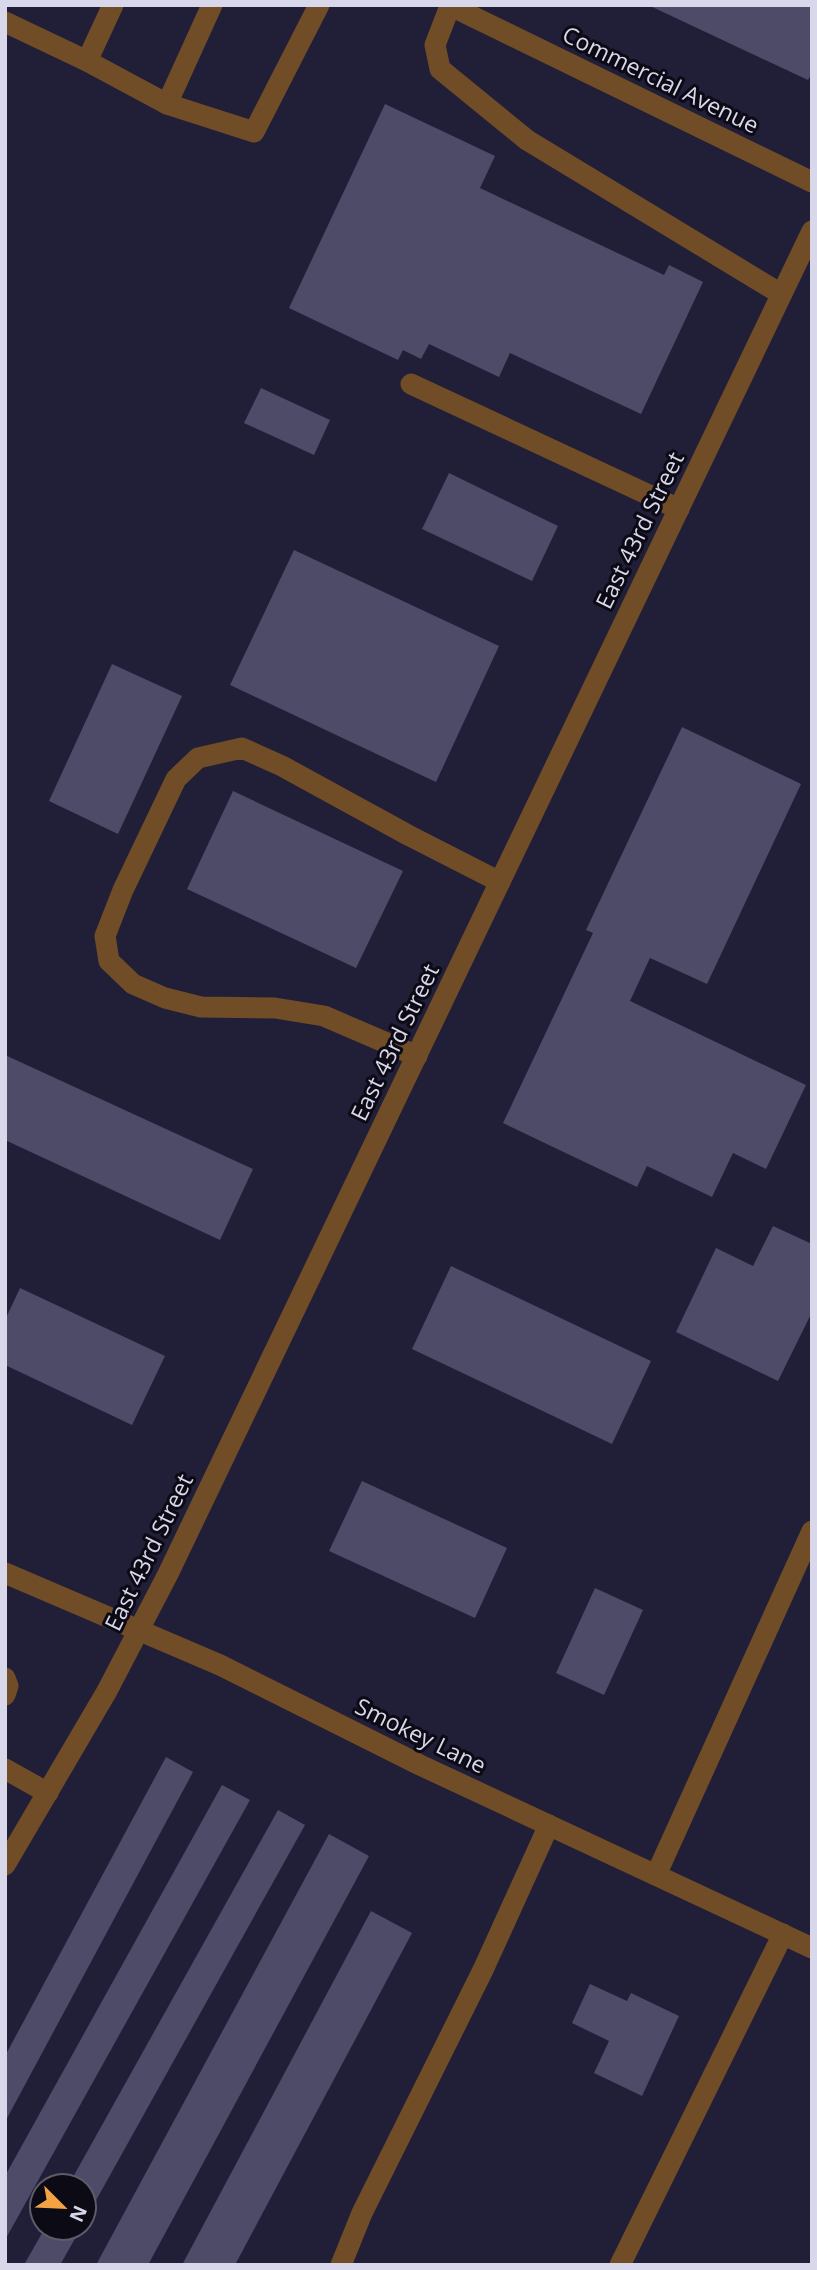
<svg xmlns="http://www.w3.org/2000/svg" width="817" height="2270" viewBox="0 0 817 2270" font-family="'Open Sans',sans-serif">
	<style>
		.building { fill: #4d4b68 }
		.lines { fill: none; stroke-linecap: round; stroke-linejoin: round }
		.minor { stroke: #704d27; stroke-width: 21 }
		.labels { text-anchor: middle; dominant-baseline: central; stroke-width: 6; stroke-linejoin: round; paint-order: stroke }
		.street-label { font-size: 23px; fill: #d9d8ea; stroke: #0b0a15 }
	</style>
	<rect width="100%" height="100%" fill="#211e38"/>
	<g class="building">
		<path d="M 648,5 L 812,5 L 812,73 L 808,80 Z"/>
		<path d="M 385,104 L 495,156 L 480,188 L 664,275 L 669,265 L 703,282 L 641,414 L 510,353 L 499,377 L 429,344 L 421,359 L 403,350 L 398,360 L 289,308 Z"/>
		<path d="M 261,388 L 330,420 L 314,455 L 244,423 Z"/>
		<path d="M 449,473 L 558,526 L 532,581 L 422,529 Z"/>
		<path d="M 294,550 L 499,646 L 436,782 L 230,685 Z"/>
		<path d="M 112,664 L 182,696 L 118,834 L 49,801 Z"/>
		<path d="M 682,727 L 801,784 L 707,984 L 650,958 L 630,1001 L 806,1085 L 766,1169 L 733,1153 L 712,1197 L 647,1166 L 637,1187 L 503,1123 L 593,933 L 586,930 Z"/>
		<path d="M 233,791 L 403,871 L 356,968 L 187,889 Z"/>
		<path d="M 5,1055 L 253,1169 L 220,1240 L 5,1140 Z"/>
		<path d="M 773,1226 L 812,1244 L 812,1312 L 778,1381 L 676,1332 L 716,1248 L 753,1266 Z"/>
		<path d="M 451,1266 L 651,1361 L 612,1444 L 412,1349 Z"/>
		<path d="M 20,1288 L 165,1356 L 132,1425 L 5,1365 L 5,1320 Z"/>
		<path d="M 362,1481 L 507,1548 L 475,1618 L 329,1551 Z"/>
		<path d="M 595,1588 L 643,1610 L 604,1695 L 556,1673 Z"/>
		<path d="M 166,1757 L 193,1772 L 5,2122 L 5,2056 Z"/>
		<path d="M 222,1785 L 250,1800 L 5,2240 L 5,2176 Z"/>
		<path d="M 278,1810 L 305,1825 L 84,2222 L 84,2186 L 68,2186 Z"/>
		<path d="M 329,1834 L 369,1856 L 148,2265 L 96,2265 Z"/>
		<path d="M 371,1911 L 412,1933 L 235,2265 L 182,2265 Z"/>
		<path d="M 590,1984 L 627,2001 L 631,1993 L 679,2016 L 642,2096 L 594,2073 L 609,2041 L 572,2023 Z"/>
		<path d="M 45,2228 L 81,2228 L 60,2265 L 28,2265 L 25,2263 Z"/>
	</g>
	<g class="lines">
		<g class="minor">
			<path d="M 449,5 L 812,182"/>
			<path d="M 450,6 L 435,45 L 440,69 L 527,140 L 781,294"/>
			<path d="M 5,22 L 87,61 L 113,5"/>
			<path d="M 87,61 L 167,104 L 212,5"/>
			<path d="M 167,104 L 254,132 L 319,5"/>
			<path d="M 411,384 L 679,509"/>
			<path d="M 417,1056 L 324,1016 L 275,1008 L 201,1007 L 165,998 L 133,984 L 109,961 L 105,936 L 123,890 L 176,779 L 198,758 L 242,748 L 282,766 L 408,835 L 500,882"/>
			<path d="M 5,1573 L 220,1665 L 420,1765 L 812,1948"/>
			<path d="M 5,1678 L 8,1686 L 5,1695"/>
			<path d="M 5,1769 L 48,1793"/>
			<path d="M 5,1865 L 107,1691 L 168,1574 L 812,231"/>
			<path d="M 656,1875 L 812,1531"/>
			<path d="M 341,2265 L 362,2213 L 483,1970 L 549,1825"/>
			<path d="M 620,2265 L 783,1934"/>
		</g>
	</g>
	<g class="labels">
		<g class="street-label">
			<text transform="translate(661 79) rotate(26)">Commercial Avenue</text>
			<text transform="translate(639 530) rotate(-64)">East 43rd Street</text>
			<text transform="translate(394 1042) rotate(-64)">East 43rd Street</text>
			<text transform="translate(148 1552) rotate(-64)">East 43rd Street</text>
			<text transform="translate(421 1735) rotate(26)">Smokey Lane</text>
		</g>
	</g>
	<rect width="817" height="2270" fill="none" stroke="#d9d8ea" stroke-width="14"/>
	<g transform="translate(63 2207) rotate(114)"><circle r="33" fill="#0b0a15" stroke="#5d5c6a" stroke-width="2"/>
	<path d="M0-5L12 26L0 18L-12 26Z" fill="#f4a344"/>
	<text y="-10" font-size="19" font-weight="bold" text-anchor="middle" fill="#d9d8ea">N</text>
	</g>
</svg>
